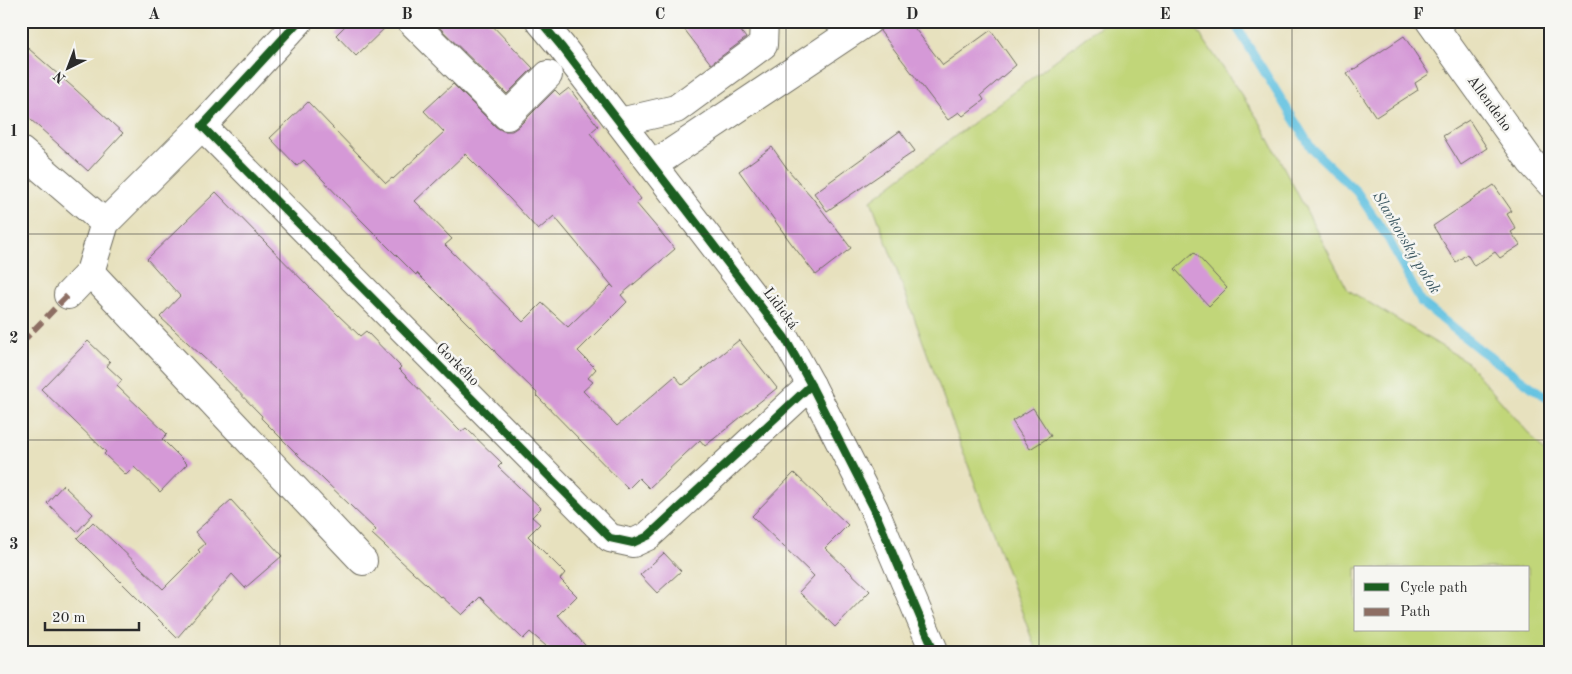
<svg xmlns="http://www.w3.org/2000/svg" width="1572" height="674" viewBox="0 0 1572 674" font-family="'Old Standard TT',serif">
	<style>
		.green { fill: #c1d679; stroke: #768052; fill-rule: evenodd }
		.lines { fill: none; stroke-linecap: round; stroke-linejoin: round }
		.stream { stroke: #63c2e1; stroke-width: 9 }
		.building { fill: #d599d7; fill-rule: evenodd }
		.minor-casing { stroke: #6d6b5e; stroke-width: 30 }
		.path { stroke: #6d6b5e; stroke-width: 3; stroke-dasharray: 4 4; stroke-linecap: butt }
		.minor { stroke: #fff; stroke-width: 28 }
		.quiet { stroke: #8d6e63; stroke-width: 6; stroke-dasharray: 12 6; stroke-linecap: butt }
		.cycleway-casing { stroke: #f6f6f2; stroke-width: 11 }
		.cycleway { stroke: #1b5e20; stroke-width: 8 }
		.grid { fill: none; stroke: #2b2b2b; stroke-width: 1; stroke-opacity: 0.55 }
		.labels { text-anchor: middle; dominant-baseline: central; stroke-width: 5; stroke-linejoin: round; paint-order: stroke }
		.street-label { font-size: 15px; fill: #2b2b2b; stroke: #f6f6f2 }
		.water-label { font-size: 16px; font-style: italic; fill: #3c5862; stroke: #f6f6f2 }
		.neatline { fill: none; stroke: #2b2b2b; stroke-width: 2 }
		.grid-label { font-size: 16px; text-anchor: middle; font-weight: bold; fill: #2b2b2b }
	</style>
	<rect width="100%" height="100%" fill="#f6f6f2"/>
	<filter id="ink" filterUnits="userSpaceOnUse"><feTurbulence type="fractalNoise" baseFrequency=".02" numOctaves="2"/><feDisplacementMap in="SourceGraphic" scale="10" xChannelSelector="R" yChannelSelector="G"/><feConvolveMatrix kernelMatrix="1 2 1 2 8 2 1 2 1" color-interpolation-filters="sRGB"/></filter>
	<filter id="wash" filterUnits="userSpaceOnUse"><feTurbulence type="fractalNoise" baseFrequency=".0096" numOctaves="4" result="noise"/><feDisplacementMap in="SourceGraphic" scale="20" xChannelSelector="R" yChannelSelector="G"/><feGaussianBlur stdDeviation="1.12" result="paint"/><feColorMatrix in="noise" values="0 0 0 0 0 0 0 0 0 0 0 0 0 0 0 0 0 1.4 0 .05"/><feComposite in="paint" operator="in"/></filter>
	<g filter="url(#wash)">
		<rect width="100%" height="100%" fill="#e7e1be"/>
		<path class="green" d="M 1107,21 L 1191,21 L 1260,122 L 1348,290 L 1466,361 L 1551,459 L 1551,653 L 1037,653 L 871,200 ZM 1356,568 L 1528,568 L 1528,630 L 1356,630 Z"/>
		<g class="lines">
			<path class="stream" d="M 1233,21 L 1312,149 L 1357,192 L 1389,240 L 1421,302 L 1479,349 L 1551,401"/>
		</g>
		<g id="blocks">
			<g class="building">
				<path d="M 350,21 L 392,21 L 356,56 L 336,35 Z"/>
				<path d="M 433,21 L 488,21 L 533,68 L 507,94 Z"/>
				<path d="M 678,21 L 733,21 L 746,38 L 711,64 Z"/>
				<path d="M 883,21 L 909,21 L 943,65 L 991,30 L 1016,65 L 981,95 L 984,100 L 963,116 L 959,112 L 948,120 L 880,31 L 882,27 Z"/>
				<path d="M 1404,36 L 1429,74 L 1415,83 L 1418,90 L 1376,117 L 1347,74 Z"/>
				<path d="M 21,42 L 75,89 L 123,133 L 88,171 L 21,111 Z"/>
				<path d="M 453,84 L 496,127 L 503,131 L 512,131 L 518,127 L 555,90 L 560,95 L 569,88 L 598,126 L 590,133 L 641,199 L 636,203 L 675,249 L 621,295 L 627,302 L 578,351 L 596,369 L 588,378 L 593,382 L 583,391 L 617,426 L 675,376 L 683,385 L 739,340 L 777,388 L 705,446 L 700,440 L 649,488 L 639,478 L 628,489 L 536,395 L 537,393 L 495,352 L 495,351 L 417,273 L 416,275 L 359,218 L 304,160 L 297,166 L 270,138 L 308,102 L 386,183 L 392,178 L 393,179 L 444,132 L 424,111 ZM 465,154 L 510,199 L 538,230 L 554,216 L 614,288 L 611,285 L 568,327 L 542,303 L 523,322 L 445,245 L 452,239 L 415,201 Z"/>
				<path d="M 1469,120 L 1487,148 L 1461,165 L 1443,136 Z"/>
				<path d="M 900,131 L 915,151 L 827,211 L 814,193 Z"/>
				<path d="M 772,147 L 789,171 L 811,196 L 851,248 L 816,275 L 791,243 L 739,171 Z"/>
				<path d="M 1494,185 L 1512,211 L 1507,214 L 1516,229 L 1511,232 L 1520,245 L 1500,258 L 1495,252 L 1474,266 L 1467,254 L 1456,262 L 1433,226 Z"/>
				<path d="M 216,192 L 314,292 L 360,336 L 366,331 L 401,367 L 399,369 L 461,432 L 466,428 L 502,463 L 498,467 L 541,508 L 532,517 L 540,524 L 528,536 L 565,573 L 560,579 L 577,596 L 558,615 L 592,653 L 554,653 L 530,632 L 523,639 L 480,597 L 462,615 L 441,596 L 440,597 L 372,534 L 376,530 L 300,457 L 261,418 L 262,416 L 215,368 L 160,317 L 180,296 L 147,259 Z"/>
				<path d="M 1194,252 L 1227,288 L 1209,306 L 1175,269 Z"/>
				<path d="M 88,341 L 110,362 L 107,366 L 122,380 L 117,386 L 167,434 L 162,439 L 187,464 L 160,492 L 134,467 L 126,475 L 104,454 L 106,452 L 41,389 Z"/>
				<path d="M 1033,408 L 1051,436 L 1030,449 L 1012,421 Z"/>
				<path d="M 794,473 L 848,525 L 825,548 L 870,591 L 835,627 L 799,592 L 814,576 L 752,516 Z"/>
				<path d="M 63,485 L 93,514 L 77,532 L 47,503 Z"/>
				<path d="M 231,500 L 282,556 L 245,588 L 232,574 L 177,638 L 77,538 L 93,522 L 163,589 L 200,552 L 198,550 L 205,544 L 195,532 Z"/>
				<path d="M 664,553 L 681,571 L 657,593 L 640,575 Z"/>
			</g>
		</g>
	</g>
	<g filter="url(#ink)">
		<use href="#blocks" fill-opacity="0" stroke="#6d6b5e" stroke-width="1"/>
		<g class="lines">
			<g class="minor-casing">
				<g id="minor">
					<path d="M 299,21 L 202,126 L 610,538 L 633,543 L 648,536 L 811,385"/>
					<path d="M 411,21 L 507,116 L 548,75"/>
					<path d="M 540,21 L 561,46 L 785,338 L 811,385 L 874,509 L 935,653"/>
					<path d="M 1430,21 L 1531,162 L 1551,184"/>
					<path d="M 620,122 L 676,109 L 763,45 L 764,21"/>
					<path d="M 21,151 L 105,223"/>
					<path d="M 653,165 L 868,21"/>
					<path d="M 90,272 L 363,561"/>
					<path d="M 68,295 L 90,272 L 105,223 L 202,126"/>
				</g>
			</g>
			<path class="path" d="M 584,27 L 592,21"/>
			<use href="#minor" class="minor"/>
			<path class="quiet" d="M 21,343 L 68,295"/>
			<g class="cycleway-casing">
				<g id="cycleway">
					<path d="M 299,21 L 202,126 L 610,538 L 633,543 L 648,536 L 811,385"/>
					<path d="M 540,21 L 561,46 L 785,338 L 811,385 L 874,509 L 935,653"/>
				</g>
			</g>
			<use href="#cycleway" class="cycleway"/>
		</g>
	</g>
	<path class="grid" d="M 280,21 L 280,653M 533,21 L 533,653M 786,21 L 786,653M 1039,21 L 1039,653M 1292,21 L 1292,653M 21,234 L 1551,234M 21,440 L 1551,440"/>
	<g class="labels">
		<g class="street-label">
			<text transform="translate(1489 104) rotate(54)">Allendeho</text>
			<text transform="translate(780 309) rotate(53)">Lidická</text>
			<text transform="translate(457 365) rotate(45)">Gorkého</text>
		</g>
		<g class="water-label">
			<text transform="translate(1406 243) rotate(59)">Slavkovský potok</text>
		</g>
	</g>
	<rect width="1572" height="674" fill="none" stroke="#f6f6f2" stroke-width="55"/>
	<rect x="1354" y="566" width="175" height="65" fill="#f6f6f2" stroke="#a5a5a2"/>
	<rect x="1364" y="583" width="25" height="8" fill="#1b5e20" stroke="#a5a5a2"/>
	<text x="1400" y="592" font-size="15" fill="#2b2b2b">Cycle path</text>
	<rect x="1364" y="608" width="25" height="8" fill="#8d6e63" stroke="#a5a5a2"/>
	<text x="1400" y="616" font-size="15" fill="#2b2b2b">Path</text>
	<g transform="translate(68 68) rotate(222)" stroke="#f6f6f2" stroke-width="4" paint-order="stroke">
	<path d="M0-4L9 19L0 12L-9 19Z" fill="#2b2b2b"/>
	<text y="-8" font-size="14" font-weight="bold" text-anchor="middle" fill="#2b2b2b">N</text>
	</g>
	<path d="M45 622v8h94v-8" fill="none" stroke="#2b2b2b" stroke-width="2.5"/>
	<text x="52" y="622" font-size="15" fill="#2b2b2b" stroke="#f6f6f2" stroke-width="4" paint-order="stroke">20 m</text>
	<rect x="28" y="28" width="1516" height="618" class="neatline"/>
	<g class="grid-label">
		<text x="154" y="19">A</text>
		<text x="407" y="19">B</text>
		<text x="660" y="19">C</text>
		<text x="912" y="19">D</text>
		<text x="1165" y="19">E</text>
		<text x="1418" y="19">F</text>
		<text x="14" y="136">1</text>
		<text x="14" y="343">2</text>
		<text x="14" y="549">3</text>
	</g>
</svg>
